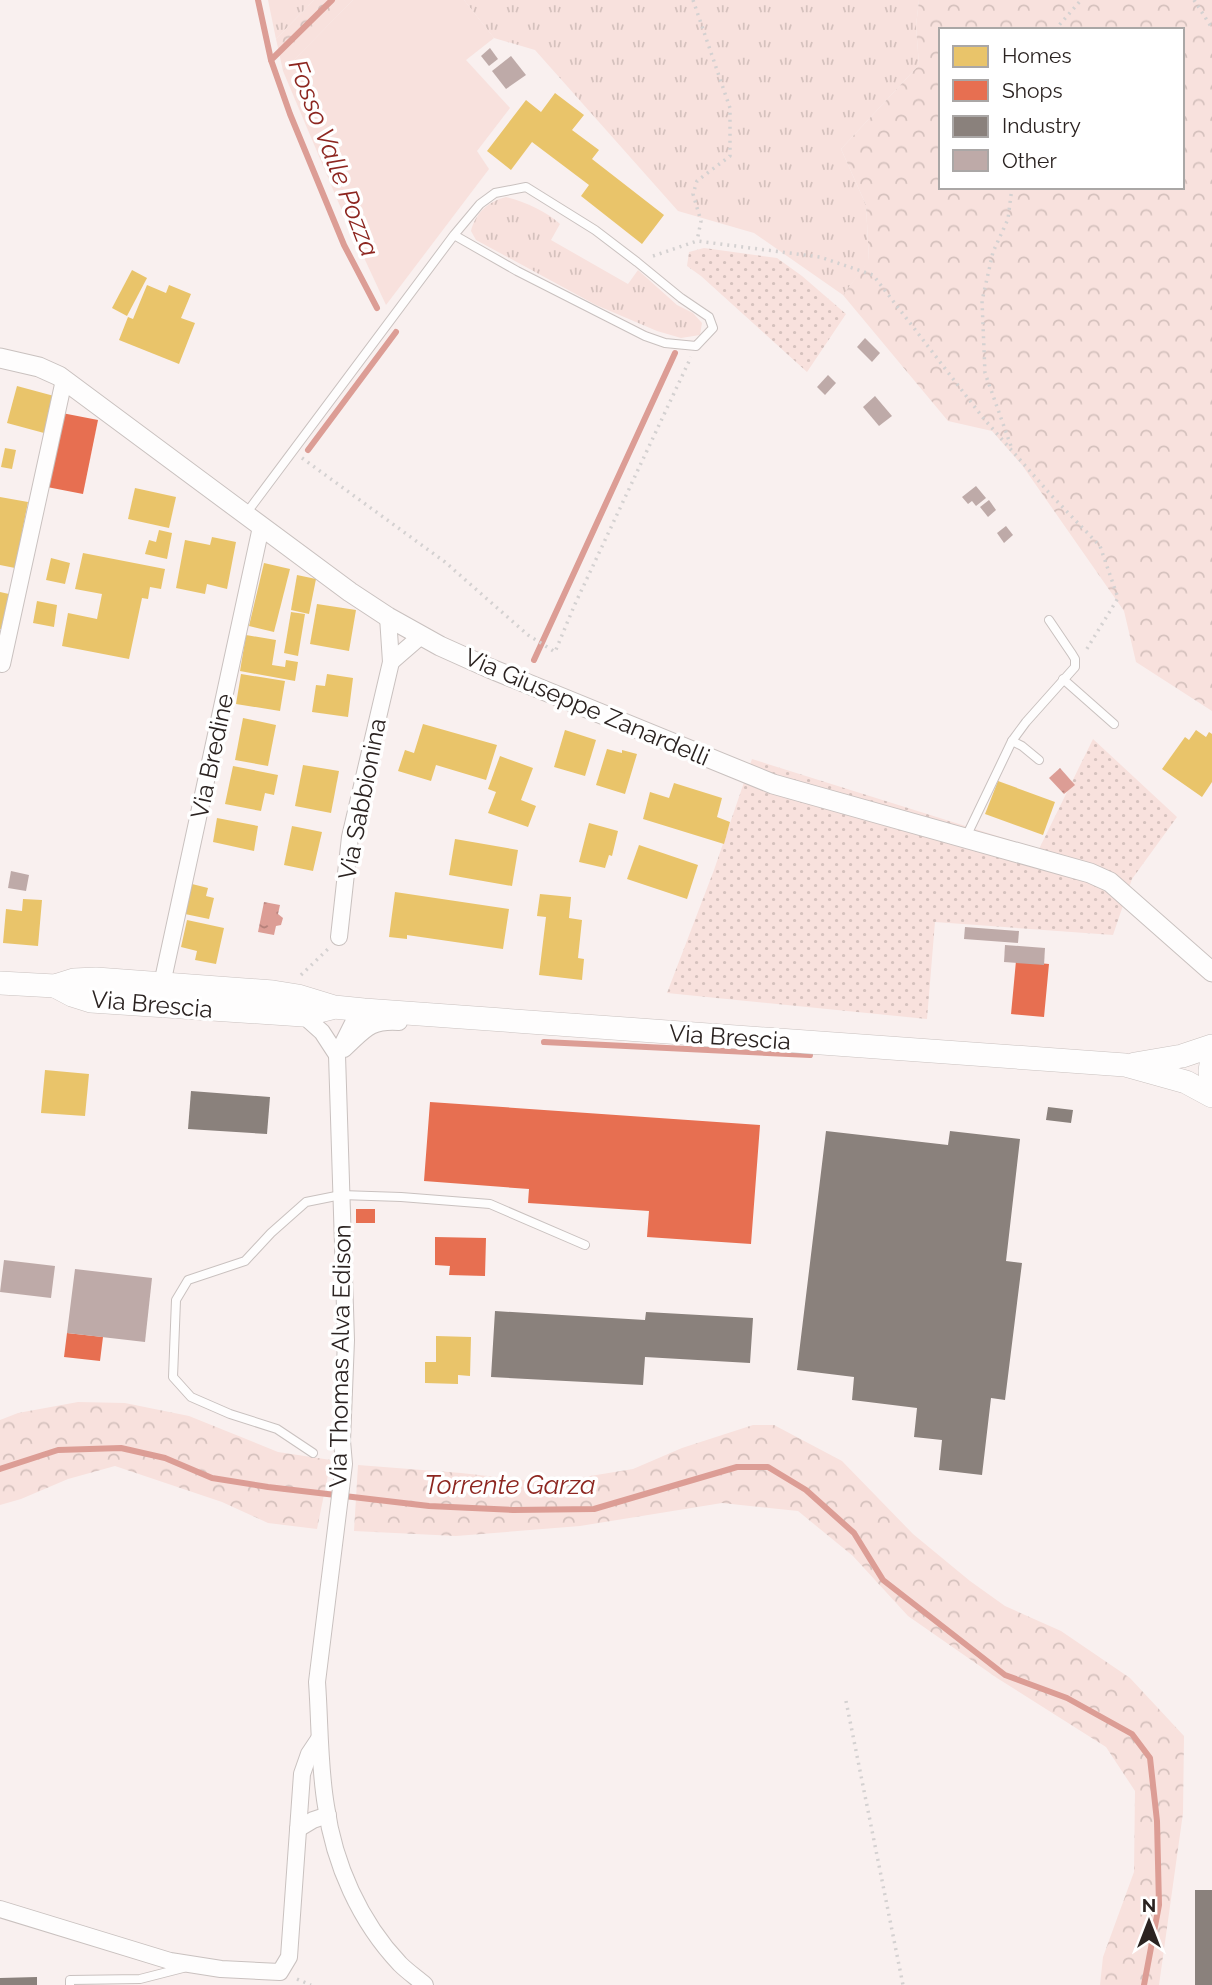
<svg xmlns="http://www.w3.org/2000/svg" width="1212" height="1985" viewBox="0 0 1212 1985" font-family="Raleway,sans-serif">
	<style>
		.grass { fill: url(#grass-tufts) }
		.forest { fill: url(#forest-crowns); fill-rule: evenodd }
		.park { fill: #f8e1dd }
		.garden { fill: url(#garden-dots) }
		.water { fill: url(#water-ripples) }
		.homes { fill: #e9c46a }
		.shops { fill: #e76f51 }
		.industry { fill: #8a817c }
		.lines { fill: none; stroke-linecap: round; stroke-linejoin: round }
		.stream { stroke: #dc9d95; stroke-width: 6 }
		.building { fill: #beaaa8 }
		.service-casing { stroke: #c9c1bf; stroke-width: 10 }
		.minor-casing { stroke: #c9c1bf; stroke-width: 18 }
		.tertiary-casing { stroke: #c9c1bf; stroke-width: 21 }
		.secondary-casing { stroke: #c9c1bf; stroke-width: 24 }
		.path { stroke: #d4d1d1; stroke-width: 3.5; stroke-dasharray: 2 5; stroke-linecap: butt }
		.service { stroke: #fefdfd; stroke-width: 8 }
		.minor { stroke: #fefdfd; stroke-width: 16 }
		.tertiary { stroke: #fefdfd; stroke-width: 19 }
		.secondary { stroke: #fefdfd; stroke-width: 23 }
		.labels { text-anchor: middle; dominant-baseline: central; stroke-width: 7; stroke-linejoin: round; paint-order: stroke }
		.street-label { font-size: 24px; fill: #2b2321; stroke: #fff }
		.water-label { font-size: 26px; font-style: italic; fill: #8d2620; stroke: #fff }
	</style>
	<defs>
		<pattern id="grass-tufts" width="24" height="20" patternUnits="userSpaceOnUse" patternTransform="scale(1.75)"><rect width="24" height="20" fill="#f8e1dd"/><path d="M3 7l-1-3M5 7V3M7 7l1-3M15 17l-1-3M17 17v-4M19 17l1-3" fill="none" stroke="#d5c1bd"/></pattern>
		<pattern id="forest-crowns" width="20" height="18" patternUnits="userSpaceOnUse" patternTransform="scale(1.75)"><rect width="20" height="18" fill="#f8e1dd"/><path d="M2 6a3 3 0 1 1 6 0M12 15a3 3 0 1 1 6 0" fill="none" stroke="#d5c1bd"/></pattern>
		<pattern id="garden-dots" width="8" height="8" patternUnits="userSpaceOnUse" patternTransform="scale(1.75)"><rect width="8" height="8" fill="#f8e1dd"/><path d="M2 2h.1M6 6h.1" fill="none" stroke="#d5c1bd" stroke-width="1.8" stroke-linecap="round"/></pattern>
		<pattern id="water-ripples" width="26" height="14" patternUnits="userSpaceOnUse" patternTransform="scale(1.75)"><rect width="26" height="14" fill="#dc9d95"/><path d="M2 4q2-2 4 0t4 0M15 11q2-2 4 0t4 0" fill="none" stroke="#b38079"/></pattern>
	</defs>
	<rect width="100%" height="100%" fill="#f9f0ef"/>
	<g class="grass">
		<path d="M 268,0 L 314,0 L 276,39 Z"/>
		<path d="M 464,0 L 919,0 L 916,26 L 919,65 L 841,149 L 866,205 L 869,261 L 843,295 L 754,233 L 678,211 L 535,50 L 494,38 Z"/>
		<path d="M 506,197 C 525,202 546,211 560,224 L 551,240 L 628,284 L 638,270 L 677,305 L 693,313 L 702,323 L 700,335 L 681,338 L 657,331 L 596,305 L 476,240 L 471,231 C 476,212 488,202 506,197 Z"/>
	</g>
	<g class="forest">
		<path d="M 314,0 L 353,0 L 283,71 L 276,39 Z"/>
		<path d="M 919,0 L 1212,0 L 1212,711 L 1136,662 L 1124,611 L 1022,465 L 992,431 L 948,421 L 843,295 L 869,260 L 866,205 L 841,149 L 919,65 L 916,26 ZM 941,30 L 1182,30 L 1182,187 L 941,187 Z"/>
		<path d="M 78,1402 L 125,1403 L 189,1416 L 278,1452 L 331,1460 L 317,1529 L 268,1523 L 222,1502 L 115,1466 L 68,1479 L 21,1499 L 0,1505 L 0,1420 L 18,1413 Z"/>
		<path d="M 753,1425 L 774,1425 L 842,1461 L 913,1534 L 970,1581 L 1005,1606 L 1061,1631 L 1130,1678 L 1184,1736 L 1183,1813 L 1159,1985 L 1100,1985 L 1103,1957 L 1134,1872 L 1135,1791 L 1106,1747 L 997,1678 L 908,1616 L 853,1556 L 798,1511 L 722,1503 L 580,1526 L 456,1536 L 354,1531 L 358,1465 L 461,1473 L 524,1480 L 578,1478 L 633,1469 L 682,1448 Z"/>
	</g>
	<path class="park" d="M 353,0 L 464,0 L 494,38 L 466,60 L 510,108 L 477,151 L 489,169 L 386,305 L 340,206 L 283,71 Z"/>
	<g class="garden">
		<path d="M 704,248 L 777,258 L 802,276 L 846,314 L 807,372 L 701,276 L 687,266 L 689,252 Z"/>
		<path d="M 1093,739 L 1177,817 L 1132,879 L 1113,935 L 935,922 L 927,1019 L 667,993 L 714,870 L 752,759 L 1039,849 Z"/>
	</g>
	<g class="water">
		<path d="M 1060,768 L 1075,785 L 1064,794 L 1049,778 Z"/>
		<path d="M 264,902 L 280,905 L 278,914 L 283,918 L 281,925 L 276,926 L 274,935 L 258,932 Z"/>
	</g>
	<g class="homes">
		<path d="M 555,93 L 584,115 L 572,130 L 599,150 L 592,159 L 664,215 L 642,244 L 581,196 L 589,185 L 532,142 L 511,170 L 487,151 L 526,100 L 541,112 Z"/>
		<path d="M 132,270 L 147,278 L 127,316 L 112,308 Z"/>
		<path d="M 147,285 L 166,293 L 169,285 L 191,294 L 181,318 L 195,323 L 179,364 L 119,340 L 128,317 L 133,319 Z"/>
		<path d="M 17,386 L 54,396 L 44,433 L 7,423 Z"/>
		<path d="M 5,448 L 16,450 L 12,469 L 1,467 Z"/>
		<path d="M 135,488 L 176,497 L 169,528 L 128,519 Z"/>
		<path d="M 0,497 L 28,502 L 15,568 L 0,565 Z"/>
		<path d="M 159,530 L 172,533 L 167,559 L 145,554 L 149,540 L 156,542 Z"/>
		<path d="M 212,537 L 236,542 L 227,589 L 207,584 L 205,594 L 176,588 L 185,540 L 210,545 Z"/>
		<path d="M 83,553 L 165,569 L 161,589 L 150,587 L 148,599 L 142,598 L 129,659 L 62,646 L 68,613 L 97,619 L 102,594 L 75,589 Z"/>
		<path d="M 51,558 L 70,563 L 65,584 L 46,580 Z"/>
		<path d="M 264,563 L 290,569 L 274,632 L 249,626 Z"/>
		<path d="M 297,575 L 316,579 L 309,614 L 291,610 Z"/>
		<path d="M 0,592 L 9,594 L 1,629 L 0,629 Z"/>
		<path d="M 37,601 L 57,605 L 54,627 L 33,623 Z"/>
		<path d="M 317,604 L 356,610 L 349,651 L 310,644 Z"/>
		<path d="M 291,612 L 305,614 L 298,656 L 284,653 Z"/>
		<path d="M 246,635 L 276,640 L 272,665 L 285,667 L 286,660 L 298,662 L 295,681 L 240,671 Z"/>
		<path d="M 241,674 L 285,681 L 280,711 L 236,704 Z"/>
		<path d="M 327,674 L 353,678 L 348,717 L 312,712 L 316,685 L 325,686 Z"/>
		<path d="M 243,718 L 276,725 L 268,766 L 235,760 Z"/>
		<path d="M 423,724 L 497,745 L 486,780 L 436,765 L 431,781 L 398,771 L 405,750 L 414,753 Z"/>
		<path d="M 565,730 L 596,740 L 585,776 L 554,767 Z"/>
		<path d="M 1196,730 L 1206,737 L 1209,732 L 1212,734 L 1212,782 L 1202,797 L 1162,769 L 1185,737 L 1189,740 Z"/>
		<path d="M 607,749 L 622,753 L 622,750 L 637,754 L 625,794 L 596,785 Z"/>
		<path d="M 500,756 L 533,768 L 521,800 L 536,806 L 528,827 L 488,813 L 496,792 L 488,789 Z"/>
		<path d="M 303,765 L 339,771 L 331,813 L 295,806 Z"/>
		<path d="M 233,766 L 278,775 L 274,795 L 265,793 L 261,811 L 225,804 Z"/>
		<path d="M 998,781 L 1055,802 L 1043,835 L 985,814 Z"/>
		<path d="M 674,783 L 722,798 L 717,817 L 730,822 L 724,844 L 643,819 L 650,792 L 669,798 Z"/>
		<path d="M 217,818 L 258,826 L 254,851 L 213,842 Z"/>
		<path d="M 589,823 L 618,831 L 612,856 L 609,855 L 605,868 L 579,862 Z"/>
		<path d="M 292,826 L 322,832 L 313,871 L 284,865 Z"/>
		<path d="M 455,839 L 518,850 L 512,886 L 449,875 Z"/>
		<path d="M 639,845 L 698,865 L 687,899 L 627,879 Z"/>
		<path d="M 192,884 L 208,888 L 206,896 L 214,898 L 209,919 L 185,914 Z"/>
		<path d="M 395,892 L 509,909 L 503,949 L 407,935 L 407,939 L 389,937 Z"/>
		<path d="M 540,894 L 571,897 L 569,918 L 582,920 L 578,958 L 584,959 L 582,980 L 539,975 L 546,917 L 537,916 Z"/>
		<path d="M 23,899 L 42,900 L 38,946 L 3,943 L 6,909 L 22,911 Z"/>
		<path d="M 187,920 L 224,928 L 216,964 L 195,960 L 197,951 L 181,947 Z"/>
		<path d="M 45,1070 L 89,1074 L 85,1116 L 41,1113 Z"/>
		<path d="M 436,1336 L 471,1337 L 470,1376 L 458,1375 L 458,1384 L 425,1383 L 425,1362 L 436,1362 Z"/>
	</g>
	<g class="shops">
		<path d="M 62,413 L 98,420 L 83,494 L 47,487 Z"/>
		<path d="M 1016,961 L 1049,964 L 1044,1017 L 1011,1014 Z"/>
		<path d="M 430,1102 L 760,1125 L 751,1244 L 647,1237 L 649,1211 L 528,1203 L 529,1189 L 424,1181 Z"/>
		<rect x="356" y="1209" width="19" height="14"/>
		<path d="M 435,1237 L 486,1238 L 485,1276 L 449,1275 L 450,1266 L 435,1265 Z"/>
		<path d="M 67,1333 L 103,1337 L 100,1361 L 64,1357 Z"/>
	</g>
	<g class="industry">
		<path d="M 191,1091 L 270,1097 L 267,1134 L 188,1129 Z"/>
		<path d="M 1048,1107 L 1073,1110 L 1071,1123 L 1046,1120 Z"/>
		<path d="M 826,1131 L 948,1145 L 950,1131 L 1020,1139 L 1006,1261 L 1022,1263 L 1005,1400 L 991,1398 L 982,1475 L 939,1470 L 942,1440 L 914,1437 L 917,1408 L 852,1400 L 854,1377 L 797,1370 Z"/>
		<path d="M 495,1311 L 645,1320 L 646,1312 L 753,1318 L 750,1363 L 645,1357 L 643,1385 L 491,1377 Z"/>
		<rect x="1195" y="1890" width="17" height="95"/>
		<path d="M 37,1977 L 37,1985 L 0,1985 L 0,1978 Z"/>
	</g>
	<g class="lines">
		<g class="stream">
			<path d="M 258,0 L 271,60"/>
			<path d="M 332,0 L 271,60 L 290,114 L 344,245 L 377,308"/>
			<path d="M 308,450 L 396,332"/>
			<path d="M 534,660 L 675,353"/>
			<path d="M 544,1042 L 810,1055"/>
			<path d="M 0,1469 L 58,1450 L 121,1448 L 165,1458 L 212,1478 L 268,1487 L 429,1506 L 513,1510 L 594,1509 L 737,1467 L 768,1467 L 806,1490 L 854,1533 L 883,1580 L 1005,1675 L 1067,1698 L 1132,1734 L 1150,1758 L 1157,1821 L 1159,1905 L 1144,1985"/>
		</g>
	</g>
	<g class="building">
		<path d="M 490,48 L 498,59 L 489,66 L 481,56 Z"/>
		<path d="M 511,56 L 526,75 L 506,89 L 492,71 Z"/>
		<path d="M 865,338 L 880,353 L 872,362 L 857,347 Z"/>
		<path d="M 828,375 L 836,383 L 825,395 L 817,387 Z"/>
		<path d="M 875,396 L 892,416 L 879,426 L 863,407 Z"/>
		<path d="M 976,486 L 986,498 L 976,506 L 972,501 L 968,504 L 962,497 Z"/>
		<path d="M 989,500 L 996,510 L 988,517 L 980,507 Z"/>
		<path d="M 1006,526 L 1013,535 L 1004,543 L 997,533 Z"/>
		<path d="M 11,871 L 29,875 L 26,891 L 8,888 Z"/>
		<path d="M 965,927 L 1019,931 L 1018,943 L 964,939 Z"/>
		<path d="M 1005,945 L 1045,948 L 1044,965 L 1004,962 Z"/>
		<path d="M 4,1260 L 55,1266 L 51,1298 L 0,1292 Z"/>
		<path d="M 75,1269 L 152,1278 L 145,1342 L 67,1333 Z"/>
	</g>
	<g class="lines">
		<g class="service-casing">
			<g id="service">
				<path d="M 245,515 L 454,235 L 480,204 L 495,193 L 526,187 L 595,230 L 637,262 L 681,298 L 709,317 L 713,328 L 696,346 L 665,343 L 645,336 L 517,271 L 454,235"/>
				<path d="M 1063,679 L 1114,724"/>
				<path d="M 1012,741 L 1022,746 L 1039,760"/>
				<path d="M 965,839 L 1012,741 L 1026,722 L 1075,667 L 1075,659 L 1072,654 L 1049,620"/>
				<path d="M 313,1453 L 277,1429 L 230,1414 L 191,1397 L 173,1377 L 176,1300 L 188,1280 L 245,1261 L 271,1233 L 306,1202 L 341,1195 L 401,1197 L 490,1204 L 585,1245"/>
				<path d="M 70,1985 L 70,1980 L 140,1979 L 183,1968"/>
			</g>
		</g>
		<g class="minor-casing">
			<g id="minor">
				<path d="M 391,662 L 421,636"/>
				<path d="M 2,664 L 64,380"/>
				<path d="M 339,937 L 350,837 L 391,662 L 388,617"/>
				<path d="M 162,984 L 261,527"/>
				<path d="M 364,1010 L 354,1021 L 337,1055 L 346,1340 L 342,1441 L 344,1464 L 317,1682 C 320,1723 319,1765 326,1806 C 334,1864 360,1922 400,1964 C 408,1972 417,1978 425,1985"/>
				<path d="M 303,1015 L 322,1032 L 337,1055"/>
				<path d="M 344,1049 C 365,1030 369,1020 399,1022"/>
				<path d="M 298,1829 L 313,1820 L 328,1815"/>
				<path d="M 0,1909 L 170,1961 L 221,1969 L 280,1972 L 289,1957 L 302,1774 L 309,1754 L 319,1739"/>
			</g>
		</g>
		<g class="tertiary-casing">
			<path id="tertiary" d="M 0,358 L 39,367 L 59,376 L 350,592 L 388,617 L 440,646 L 489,668 L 773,784 L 1090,873 L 1110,882 L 1212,972"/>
		</g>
		<g class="secondary-casing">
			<g id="secondary">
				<path d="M 0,983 L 55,986 L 74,980 L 96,979 L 273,992 L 298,996 L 334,1007 L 364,1010 L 1125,1065 L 1186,1082 L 1212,1096"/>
				<path d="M 55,986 L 72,995 L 91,1001 L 303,1015 L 331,1008"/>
				<path d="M 1212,1058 L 1210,1071 L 1212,1087"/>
				<path d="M 1135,1064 L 1182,1056 L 1212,1046"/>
			</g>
		</g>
		<g class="path">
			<path d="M 693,0 L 730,108 L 730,156 L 697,181 L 693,194 L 701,221 L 697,241"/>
			<path d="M 1194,0 L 1212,28"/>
			<path d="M 1055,30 L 1081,0"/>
			<path d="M 1012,187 L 1008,219 L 993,252 L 982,301 L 985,373 L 1012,449"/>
			<path d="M 653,256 L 697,241 L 820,257 L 873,275 L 984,419 L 1051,495 L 1100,546 L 1118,598 L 1085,652"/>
			<path d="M 302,458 L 445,562 L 528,635 L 555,652 L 575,604 L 691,357"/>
			<path d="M 301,975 L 328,949"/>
			<path d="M 846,1701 L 903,1985"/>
			<path d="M 297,1979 L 311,1985"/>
		</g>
		<use href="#service" class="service"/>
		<use href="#minor" class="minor"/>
		<use href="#tertiary" class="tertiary"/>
		<use href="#secondary" class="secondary"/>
	</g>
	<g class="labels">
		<g class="street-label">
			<text transform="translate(587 707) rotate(23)">Via Giuseppe Zanardelli</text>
			<text transform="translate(212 756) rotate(-78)">Via Bredine</text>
			<text transform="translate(362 799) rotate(-79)">Via Sabbionina</text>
			<text transform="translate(152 1004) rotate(5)">Via Brescia</text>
			<text transform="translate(730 1037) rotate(4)">Via Brescia</text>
			<text transform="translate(340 1356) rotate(-89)">Via Thomas Alva Edison</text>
		</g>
		<g class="water-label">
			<text transform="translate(334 158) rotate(69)">Fosso Valle Pozza</text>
			<text x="510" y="1485">Torrente Garza</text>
		</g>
	</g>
	<rect x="939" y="28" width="245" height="161" fill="#ffffff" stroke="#aaa7a6" stroke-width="2"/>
	<rect x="953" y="46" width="35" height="21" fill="#e9c46a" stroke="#aaa7a6" stroke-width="2"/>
	<text x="1002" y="63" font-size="21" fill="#2b2321">Homes</text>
	<rect x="953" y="80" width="35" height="21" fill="#e76f51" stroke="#aaa7a6" stroke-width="2"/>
	<text x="1002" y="98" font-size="21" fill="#2b2321">Shops</text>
	<rect x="953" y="116" width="35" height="21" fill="#8a817c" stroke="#aaa7a6" stroke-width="2"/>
	<text x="1002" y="133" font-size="21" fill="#2b2321">Industry</text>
	<rect x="953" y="150" width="35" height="21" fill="#beaaa8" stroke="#aaa7a6" stroke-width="2"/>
	<text x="1002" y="168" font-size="21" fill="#2b2321">Other</text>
	<g transform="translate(1149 1922)" stroke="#ffffff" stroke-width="5" paint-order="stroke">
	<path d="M0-5L12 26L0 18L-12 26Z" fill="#2b2321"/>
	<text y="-10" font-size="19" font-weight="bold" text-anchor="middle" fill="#2b2321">N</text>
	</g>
</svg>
